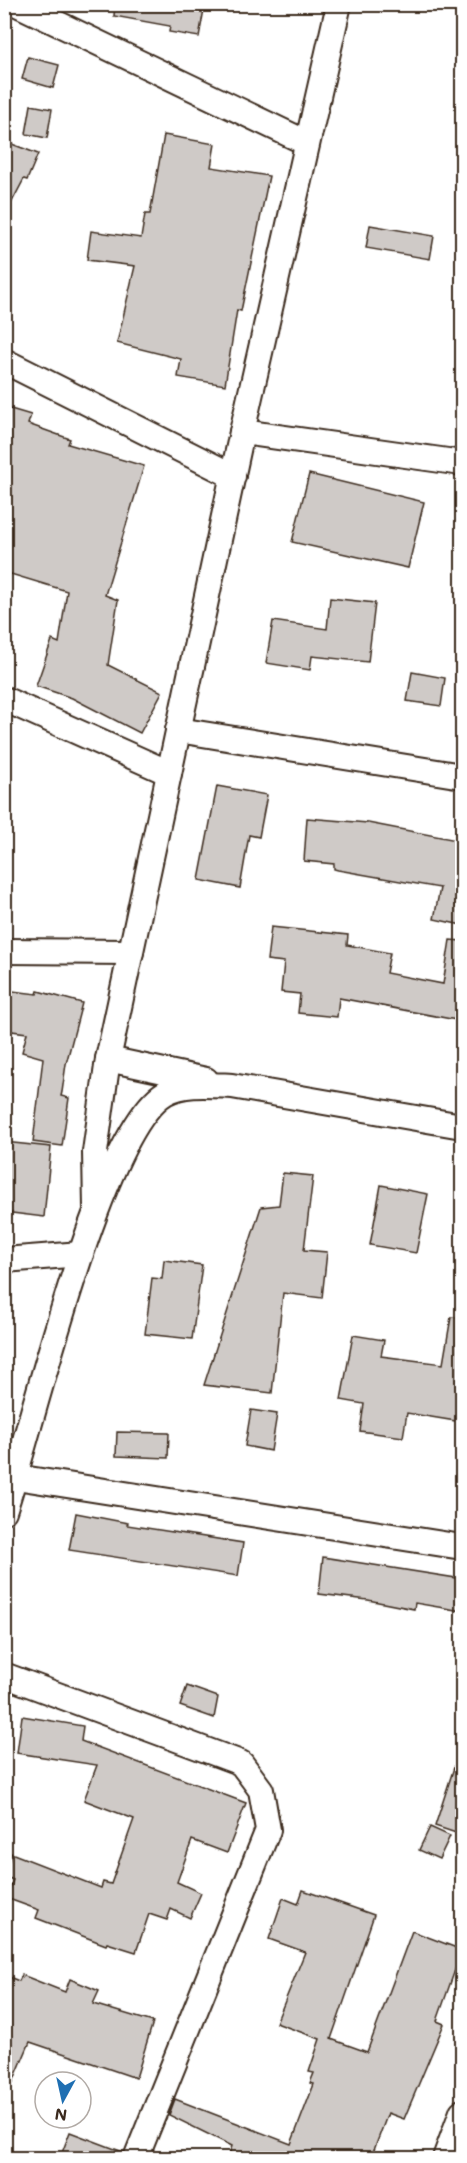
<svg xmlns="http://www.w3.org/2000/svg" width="467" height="2163" viewBox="0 0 467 2163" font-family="Mali,sans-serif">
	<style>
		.building { fill: #cfcac7; stroke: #3b2a1e; stroke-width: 1.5 }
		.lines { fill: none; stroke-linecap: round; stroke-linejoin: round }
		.street-casing { stroke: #3b2a1e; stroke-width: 28 }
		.street { stroke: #fff; stroke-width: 24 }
	</style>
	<rect width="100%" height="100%" fill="#fff"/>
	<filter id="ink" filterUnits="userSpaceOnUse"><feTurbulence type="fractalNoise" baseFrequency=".0167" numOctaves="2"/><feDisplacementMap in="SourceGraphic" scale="12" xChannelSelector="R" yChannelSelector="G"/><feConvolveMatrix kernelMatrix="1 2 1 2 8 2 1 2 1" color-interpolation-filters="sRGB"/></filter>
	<g filter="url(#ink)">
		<g class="building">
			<path d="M 115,4 L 205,4 L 199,37 L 169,32 L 170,26 L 114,16 Z"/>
			<path d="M 28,57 L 59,65 L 53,88 L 22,79 Z"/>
			<path d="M 31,105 L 52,109 L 47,138 L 26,134 Z"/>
			<path d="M 164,135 L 215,144 L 211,167 L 269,176 L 241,311 L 237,310 L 225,385 L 178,377 L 181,359 L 117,343 L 135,266 L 87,260 L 91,231 L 141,238 L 145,214 L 150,214 Z"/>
			<path d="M 4,141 L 38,154 L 27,180 L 24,179 L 4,217 Z"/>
			<path d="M 370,225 L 434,236 L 430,259 L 366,248 Z"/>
			<path d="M 4,407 L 31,415 L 28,424 L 70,439 L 68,444 L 144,466 L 105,595 L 118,600 L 108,665 L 162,692 L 140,733 L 72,698 L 36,686 L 52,640 L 59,643 L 67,591 L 4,572 Z"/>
			<path d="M 309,474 L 424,502 L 408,568 L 292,542 Z"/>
			<path d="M 330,598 L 375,603 L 368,662 L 312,656 L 310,670 L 266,663 L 273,621 L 327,629 Z"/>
			<path d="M 412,672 L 445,678 L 441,706 L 407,701 Z"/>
			<path d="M 217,786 L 267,795 L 259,837 L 249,835 L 240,888 L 199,880 Z"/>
			<path d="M 307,818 L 368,823 L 462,841 L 462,925 L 434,919 L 440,888 L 338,870 L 334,869 L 334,864 L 304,861 Z"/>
			<path d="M 271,927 L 348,935 L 347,945 L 390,953 L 386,973 L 443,984 L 450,940 L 462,941 L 462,1021 L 339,998 L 337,1017 L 298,1013 L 300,994 L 281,992 L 284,962 L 267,960 Z"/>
			<path d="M 4,990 L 37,994 L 38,991 L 82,1003 L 66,1064 L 62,1092 L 61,1096 L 69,1098 L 62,1146 L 33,1142 L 43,1058 L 22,1052 L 27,1033 L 4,1030 Z"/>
			<path d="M 4,1142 L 51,1147 L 44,1217 L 4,1212 Z"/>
			<path d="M 283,1173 L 313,1176 L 304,1250 L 327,1252 L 322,1298 L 283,1293 L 272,1393 L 204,1385 L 261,1207 L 279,1205 Z"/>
			<path d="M 381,1185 L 428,1194 L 416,1253 L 370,1245 Z"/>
			<path d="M 164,1260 L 202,1265 L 192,1339 L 145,1334 L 152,1278 L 162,1279 Z"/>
			<path d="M 451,1317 L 462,1318 L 462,1422 L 407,1413 L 403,1437 L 360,1431 L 364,1404 L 341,1400 L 353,1335 L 384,1340 L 381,1356 L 443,1364 Z"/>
			<path d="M 251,1410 L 277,1414 L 271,1451 L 245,1446 Z"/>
			<path d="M 117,1432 L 169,1433 L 168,1458 L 116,1456 Z"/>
			<path d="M 76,1513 L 128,1523 L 127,1525 L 243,1543 L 238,1576 L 69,1550 Z"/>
			<path d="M 323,1557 L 462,1579 L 462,1611 L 415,1603 L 414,1609 L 368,1600 L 319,1594 Z"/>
			<path d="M 187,1686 L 218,1697 L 214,1718 L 180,1706 Z"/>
			<path d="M 22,1716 L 83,1726 L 81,1741 L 246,1803 L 227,1853 L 192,1840 L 177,1882 L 201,1893 L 190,1918 L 171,1909 L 167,1920 L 149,1914 L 136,1952 L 107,1943 L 106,1945 L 36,1918 L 39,1910 L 6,1898 L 13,1880 L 4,1876 L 11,1853 L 101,1888 L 103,1882 L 111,1884 L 134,1819 L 84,1800 L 97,1765 L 17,1753 Z"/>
			<path d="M 458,1755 L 462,1755 L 462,1835 L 435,1826 Z"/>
			<path d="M 430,1827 L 450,1836 L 439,1859 L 419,1850 Z"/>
			<path d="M 303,1890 L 374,1915 L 331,2039 L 367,2052 L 412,1931 L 462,1950 L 437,2021 L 444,2024 L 404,2119 L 388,2113 L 371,2158 L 228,2158 L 232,2146 L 169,2115 L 175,2099 L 291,2144 L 314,2084 L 310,2083 L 314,2073 L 309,2072 L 320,2039 L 276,2023 L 305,1952 L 269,1939 L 283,1898 L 298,1904 Z"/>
			<path d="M 4,1975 L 19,1981 L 22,1975 L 65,1992 L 70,1979 L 99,1991 L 93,2004 L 153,2022 L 136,2078 L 30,2042 L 4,2103 Z"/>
			<path d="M 70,2132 L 123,2152 L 122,2158 L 60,2158 Z"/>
		</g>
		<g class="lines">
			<g class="street-casing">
				<g id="street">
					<path d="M 17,4 L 307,143"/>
					<path d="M 339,4 L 242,432 L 462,463"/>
					<path d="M 4,361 L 233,476"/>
					<path d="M 4,699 L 169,773"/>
					<path d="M 178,730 L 462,776"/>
					<path d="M 4,951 L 131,952"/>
					<path d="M 108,1059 L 206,1080"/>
					<path d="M 96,1209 L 95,1152 L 108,1059 L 242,432"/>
					<path d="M 4,1260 L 81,1254"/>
					<path d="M 16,1477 L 462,1547"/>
					<path d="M 4,1511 C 32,1429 99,1133 165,1093 C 184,1082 210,1085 232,1086 L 462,1126"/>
					<path d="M 4,1675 L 241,1763 L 261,1790 L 268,1830 L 136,2158"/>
					<path d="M 445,2158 L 462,2112"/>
				</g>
			</g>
			<use href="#street" class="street"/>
		</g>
	</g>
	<rect width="467" height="2163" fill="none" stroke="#fff" stroke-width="24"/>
	<rect x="12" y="12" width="443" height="2139" fill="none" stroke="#3b2a1e" stroke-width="2" filter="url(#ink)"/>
	<g transform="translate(63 2100) rotate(188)"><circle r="28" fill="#ffffff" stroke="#b1aaa5" stroke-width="1.5"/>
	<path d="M0-4.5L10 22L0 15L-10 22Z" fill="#1f6fb2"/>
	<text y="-9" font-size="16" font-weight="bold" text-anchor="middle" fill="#3b2a1e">N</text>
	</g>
</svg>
